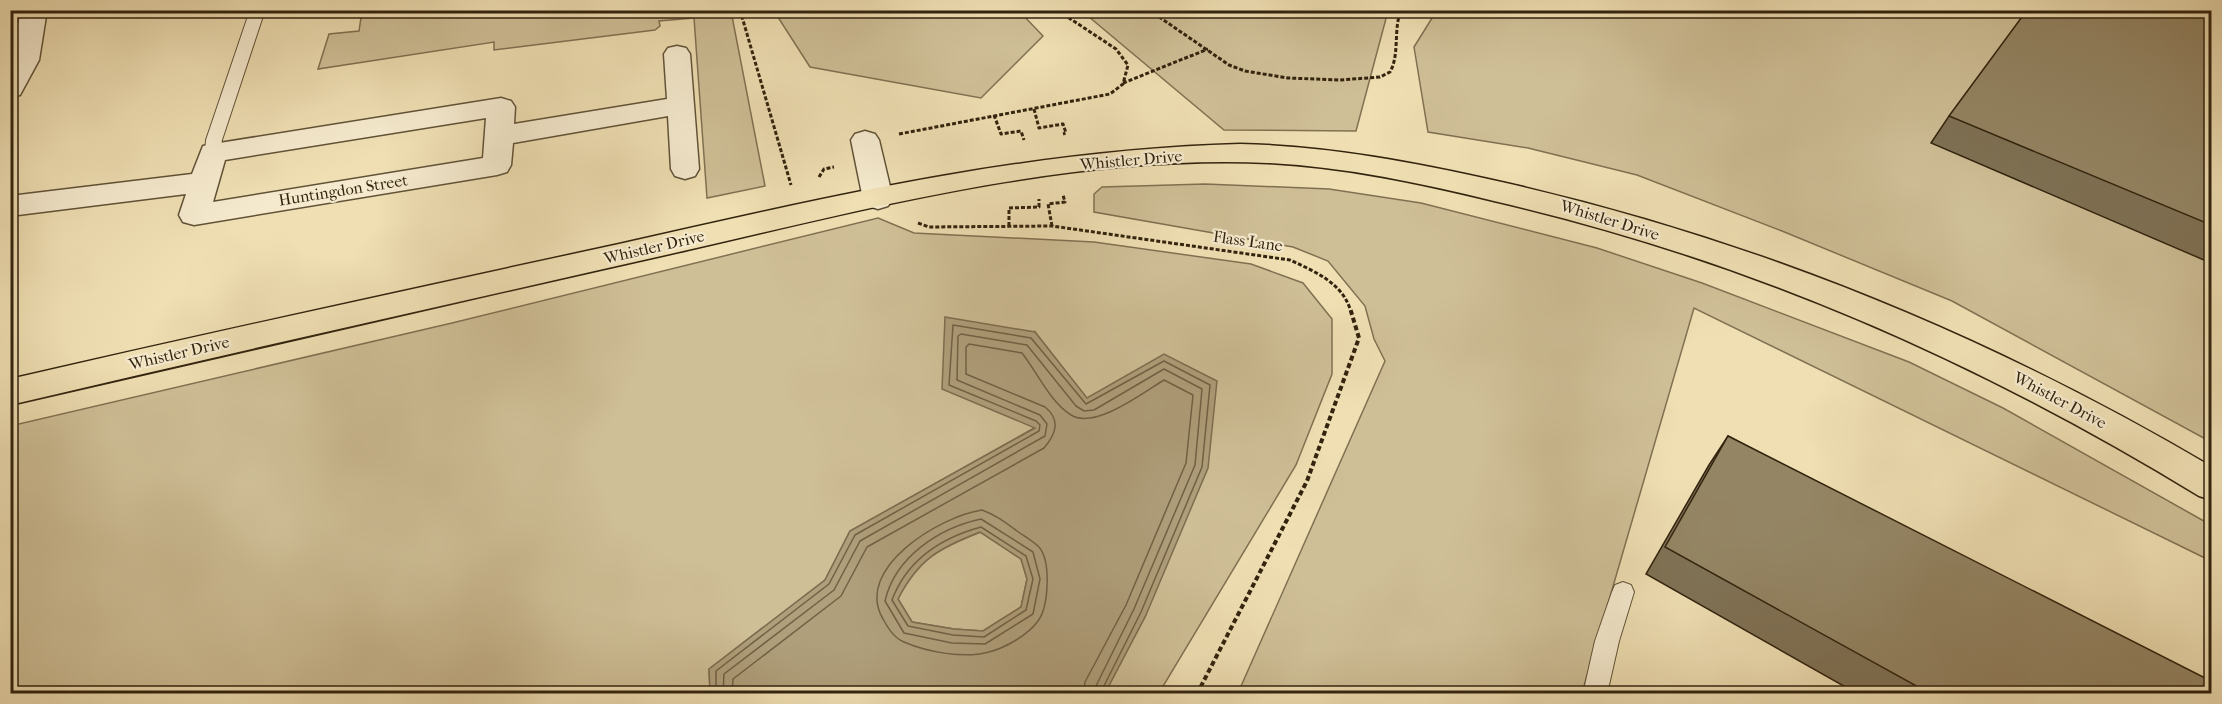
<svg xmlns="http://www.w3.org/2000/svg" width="2222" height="704" viewBox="0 0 2222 704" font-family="'IM FELL French Canon',serif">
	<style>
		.green { fill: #cfbf97; stroke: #807152; stroke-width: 1.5 }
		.water { fill: #af9f7b; stroke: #7d6d4f; stroke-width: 1.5; fill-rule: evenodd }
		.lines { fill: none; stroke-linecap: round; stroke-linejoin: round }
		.shore { stroke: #706144; stroke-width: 1.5 }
		.lane-casing { stroke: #615237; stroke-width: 2 }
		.street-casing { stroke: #615237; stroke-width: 3 }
		.primary-casing { stroke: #32230e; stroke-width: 3 }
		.path-far1 { stroke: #32230e; stroke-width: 3; stroke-dasharray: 4 2; stroke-linecap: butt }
		.path { stroke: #32230e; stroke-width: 4; stroke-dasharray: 5 3; stroke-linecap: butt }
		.lane { fill: #f5eace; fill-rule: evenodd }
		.street { fill: #f5eace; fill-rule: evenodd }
		.primary { fill: #efdfb3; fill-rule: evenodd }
		.wall { fill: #7f7256; stroke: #32230e; stroke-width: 1.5 }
		.building { fill: #948564; stroke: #32230e; stroke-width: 1.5 }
		.labels { text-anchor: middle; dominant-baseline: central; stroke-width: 4.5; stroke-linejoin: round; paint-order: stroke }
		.street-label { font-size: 16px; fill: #32230e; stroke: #f5eace }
	</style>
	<rect width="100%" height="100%" fill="#efdfb3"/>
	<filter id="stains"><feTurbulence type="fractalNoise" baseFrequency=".00333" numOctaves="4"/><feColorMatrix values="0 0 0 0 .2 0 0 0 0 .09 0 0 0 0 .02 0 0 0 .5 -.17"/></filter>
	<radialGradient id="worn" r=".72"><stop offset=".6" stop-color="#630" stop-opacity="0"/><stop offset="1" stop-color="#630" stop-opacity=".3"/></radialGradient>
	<g class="green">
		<path d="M 1437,10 L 2211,11 L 2211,442 L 1952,301 L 1782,231 L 1637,175 L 1528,148 L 1428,132 L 1414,47 Z"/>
		<path d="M 362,11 L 731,11 L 765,186 L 707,198 L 694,18 L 659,21 L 660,26 L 655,30 L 494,50 L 494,42 L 318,69 L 329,34 L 359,31 Z"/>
		<path d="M 774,11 L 1019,11 L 1043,36 L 981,98 L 810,67 Z"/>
		<path d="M 1082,11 L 1388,11 L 1356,131 L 1224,130 Z"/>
		<path d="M 1205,184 L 1329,189 L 1421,203 L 1597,248 L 1702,283 L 1909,362 L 2003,408 L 2211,525 L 2211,561 L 1694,308 L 1582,693 L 1238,693 L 1385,361 L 1374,339 L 1365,306 L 1328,261 L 1293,247 L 1094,212 L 1094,194 L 1102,187 Z"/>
		<path d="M 878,218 L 914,233 L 1094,242 L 1251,264 L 1303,283 L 1332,319 L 1332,374 L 1296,465 L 1159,693 L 1105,693 L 1146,615 L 1087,399 L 1035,332 L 1036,427 L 850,531 L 825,580 L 709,669 L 710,693 L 11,693 L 10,426 L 452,323 Z"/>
		<path d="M 981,532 L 1021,559 L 1027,579 L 1021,607 L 983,631 L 954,629 L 912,622 L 898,599 C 919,559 939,548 981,532 Z"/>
	</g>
	<path class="water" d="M 945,317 L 1035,332 L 1087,398 L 1164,354 L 1217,381 L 1208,468 L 1146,615 L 1105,693 L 710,693 L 709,669 L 825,580 L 850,531 L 1035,428 L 942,389 ZM 980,532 L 1021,559 L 1027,579 L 1021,607 L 983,631 L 954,629 L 912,622 L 898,599 C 918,559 939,548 980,532 Z"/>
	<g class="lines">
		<g class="shore">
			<path d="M 982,510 C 996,515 1005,522 1017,531 C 1024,536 1033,541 1039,547 C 1051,561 1049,606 1038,621 C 1028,635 1005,648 989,652 C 964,659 927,652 904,642 C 894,638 888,628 883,619 C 853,568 941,516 982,510 Z"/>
			<path d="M 981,519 L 1033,552 L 1040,579 L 1033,614 L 985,644 L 952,643 L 904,633 L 885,601 C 895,557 939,528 981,519 Z"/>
			<path d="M 981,527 L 1026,556 L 1033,579 L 1026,610 L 984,637 L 953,635 L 908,626 L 892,600 C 907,560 941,538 981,527 Z"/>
			<path d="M 716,694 L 716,671 L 829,584 L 855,535 L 1039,431 L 1040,425 L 1036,421 L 949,385 L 953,325 L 1031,338 L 1086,404 L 1164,361 L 1210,385 L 1202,467 L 1141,612 L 1100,694"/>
			<path d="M 723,694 L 724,674 L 834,590 L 860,541 L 1045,436 L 1047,424 L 1040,415 L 957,380 L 958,336 L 961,334 L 1027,345 L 1076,406 L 1084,411 L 1094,410 L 1164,369 L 1202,389 L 1195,465 L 1134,609 L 1092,694"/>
			<path d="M 732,694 L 733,679 L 841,596 L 867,547 L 1044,448 C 1056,434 1061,420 1045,407 L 966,374 L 966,347 L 969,344 L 1022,353 C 1037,372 1050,402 1071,415 C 1095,430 1144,392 1164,380 L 1193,395 L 1186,463 L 1126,605 L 1085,682 L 1083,694"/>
		</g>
		<g class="lane-casing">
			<g id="lane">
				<path d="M 250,10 L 265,10 L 222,140 L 219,157 L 207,157 L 205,153 L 206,140 Z"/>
				<path d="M 1623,582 L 1631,585 L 1634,592 L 1619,641 L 1607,694 L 1583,694 L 1595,641 L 1612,592 L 1615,585 Z"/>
			</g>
		</g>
		<g class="street-casing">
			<g id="street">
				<path d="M 21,10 L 47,10 L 39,60 L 20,95 L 10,97 L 10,64 Z"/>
				<path d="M 677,46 L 686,48 L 690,54 L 699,169 L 695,176 L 685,179 L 675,176 L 671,169 L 668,116 L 513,143 L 511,165 L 507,172 L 497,175 L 194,225 L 183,222 L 179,215 L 186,194 L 10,216 L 10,196 L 192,174 L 203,146 L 213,144 L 501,98 L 511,101 L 515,107 L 514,124 L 667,99 L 664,54 L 668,48 ZM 486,118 L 483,158 L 213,202 L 225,160 Z"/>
				<path d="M 865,131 L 875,134 L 879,140 L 893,199 L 888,206 L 878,209 L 868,206 L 863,199 L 851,140 L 855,134 Z"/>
			</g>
		</g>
		<g class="primary-casing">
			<path id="primary" d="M 1240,144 C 1330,146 1418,163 1506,183 C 1756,240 1992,337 2212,467 L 2212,500 L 2199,496 C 1976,360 1749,260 1494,201 C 1420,183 1345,167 1268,163 C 1069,154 863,210 670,254 C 450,304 230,353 10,405 L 10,379 C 213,332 416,288 619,244 C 828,197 1025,150 1240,144 Z"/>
		</g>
		<g class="path-far1">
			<path d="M 740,10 L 791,185"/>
			<path d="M 1149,10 L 1229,65 L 1245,71 L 1288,78 L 1340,80 L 1380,77 L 1390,72 C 1400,54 1393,30 1401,10"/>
			<path d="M 1123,83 L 1208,49"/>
			<path d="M 1034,109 L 1039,128 L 1063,124 L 1066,133 L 1063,134"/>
			<path d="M 994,115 L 1001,134 L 1021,131 L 1024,140"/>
			<path d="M 899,134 L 1110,94 L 1123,84 L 1128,65 L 1116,49 L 1057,10"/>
			<path d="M 819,177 L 824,169 L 834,167"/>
			<path d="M 918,223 L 929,227 L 1052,226 L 1290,260 C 1314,271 1342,283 1350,309"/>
			<path d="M 1009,226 L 1009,208 L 1039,207 L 1039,199"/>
			<path d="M 1052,226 L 1048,204 L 1065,202 L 1063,195"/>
		</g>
		<path class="path" d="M 1197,694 L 1307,481 L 1359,338 L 1350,308"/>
		<use href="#lane" class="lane"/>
		<use href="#street" class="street"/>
		<use href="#primary" class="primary"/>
	</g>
	<g class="wall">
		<path d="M 2211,10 L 2211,263 L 1931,143 L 1949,116 Z"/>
		<path d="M 1728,436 L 2211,693 L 1856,693 L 1646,574 L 1709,465 Z"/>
	</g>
	<g class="building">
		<path d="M 2027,10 L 2211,10 L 2211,225 L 1949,116 Z"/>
		<path d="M 1728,436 L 2211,681 L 2211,693 L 1929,693 L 1665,547 Z"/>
	</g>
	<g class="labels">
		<g class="street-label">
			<text transform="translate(1131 160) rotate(-5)">Whistler Drive</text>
			<text transform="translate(343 190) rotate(-9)">Huntingdon Street</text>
			<text transform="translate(1610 220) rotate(17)">Whistler Drive</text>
			<text transform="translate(1248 241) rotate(8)">Flass Lane</text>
			<text transform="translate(654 247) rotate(-13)">Whistler Drive</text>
			<text transform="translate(179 353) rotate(-13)">Whistler Drive</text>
			<text transform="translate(2060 400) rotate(28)">Whistler Drive</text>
		</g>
	</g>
	<rect width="2222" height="704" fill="none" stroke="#efdfb3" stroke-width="36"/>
	<rect x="12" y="12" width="2198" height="680" fill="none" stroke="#32230e" stroke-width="3"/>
	<rect x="18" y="18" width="2186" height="668" fill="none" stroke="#32230e" stroke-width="1.5"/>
	<rect width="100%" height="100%" filter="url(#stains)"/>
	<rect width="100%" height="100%" fill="url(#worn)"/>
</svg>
